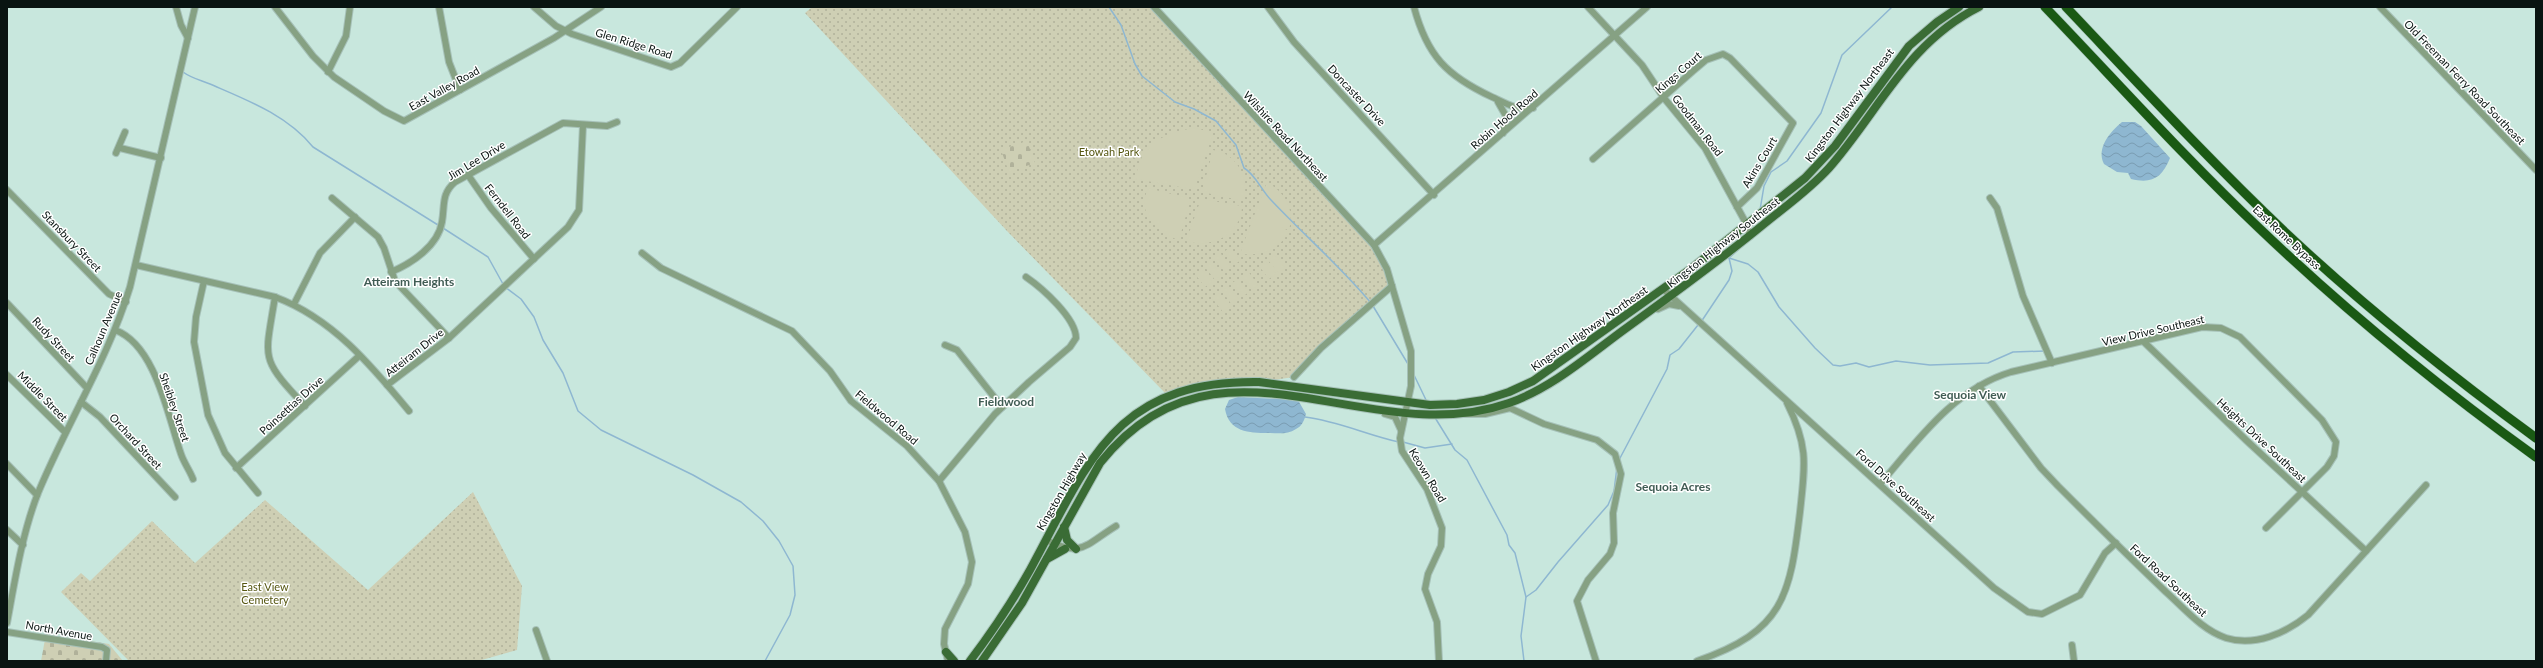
<svg xmlns="http://www.w3.org/2000/svg" width="2543" height="668" viewBox="0 0 2543 668" font-family="Lato,sans-serif">
	<style>
		.grass { fill: url(#grass-dots) }
		.cemetery { fill: url(#cemetery-stones) }
		.pitch { fill: #cecfb4 }
		.water { fill: url(#water-waves) }
		.lines { fill: none; stroke-linecap: round; stroke-linejoin: round }
		.stream { stroke: #8eb7d1; stroke-width: 1.5 }
		.minor-casing { stroke: #a6c1b8; stroke-width: 8 }
		.major-casing { stroke: #a6c1b8; stroke-width: 10 }
		.highway-casing { stroke: #a6c1b8; stroke-width: 10 }
		.minor { stroke: #86a183; stroke-width: 6 }
		.major { stroke: #3a6c35; stroke-width: 8 }
		.highway { stroke: #1a5914; stroke-width: 9 }
		.labels { text-anchor: middle; dominant-baseline: central; stroke-width: 3; stroke-linejoin: round; paint-order: stroke }
		.street-label { font-size: 11px; fill: #091411; stroke: #fff }
		.park-label { font-size: 11px; fill: #565711; stroke: #fff }
		.neighbourhood-label { font-size: 12px; font-weight: bold; fill: #405c54; stroke: #fff }
	</style>
	<defs>
		<pattern id="grass-dots" width="8" height="8" patternUnits="userSpaceOnUse"><rect width="8" height="8" fill="#cecfb4"/><path d="M2 2h.1M6 6h.1" fill="none" stroke="#b0b19a" stroke-width="1.8" stroke-linecap="round"/></pattern>
		<pattern id="cemetery-stones" width="16" height="16" patternUnits="userSpaceOnUse"><rect width="16" height="16" fill="#cecfb4"/><path d="M2 7V4a2 2 0 0 1 4 0v3zM10 15v-3a2 2 0 0 1 4 0v3z" fill="#b0b19a"/></pattern>
		<pattern id="water-waves" width="16" height="10" patternUnits="userSpaceOnUse"><rect width="16" height="10" fill="#8eb7d1"/><path d="M0 5q4-4 8 0t8 0" fill="none" stroke="#799cb2"/></pattern>
	</defs>
	<rect width="100%" height="100%" fill="#c8e7dd"/>
	<g class="grass">
		<path d="M 812,7 L 1153,7 L 1374,245 L 1392,286 L 1294,377 L 1168,396 L 1007,231 L 805,13 Z"/>
		<path d="M 473,492 L 522,586 L 517,650 L 478,661 L 129,661 L 61,592 L 81,573 L 90,581 L 152,521 L 195,563 L 265,500 L 368,590 Z"/>
	</g>
	<g class="cemetery">
		<path d="M 1027,141 L 1035,163 L 1009,172 L 1001,150 Z"/>
		<path d="M 46,634 L 109,644 L 123,661 L 41,661 Z"/>
	</g>
	<g class="pitch">
		<path d="M 1196,128 L 1213,133 L 1195,187 L 1191,189 L 1136,179 C 1138,145 1166,131 1196,128 Z"/>
		<path d="M 1213,150 C 1238,154 1249,179 1244,201 L 1202,192 Z"/>
		<path d="M 1267,182 C 1285,193 1295,208 1289,230 L 1281,227 L 1289,231 C 1280,249 1263,256 1243,254 L 1241,250 Z"/>
		<path d="M 1147,188 L 1188,198 L 1190,201 L 1179,240 C 1165,236 1148,223 1145,208 C 1144,202 1146,194 1147,188 Z"/>
		<path d="M 1201,199 L 1242,206 C 1241,235 1211,249 1186,241 Z"/>
		<path d="M 1230,247 L 1241,260 L 1234,265 L 1224,252 Z"/>
		<path d="M 1221,254 L 1231,267 L 1225,272 L 1214,259 Z"/>
		<path d="M 1275,255 L 1285,268 L 1278,273 L 1268,260 Z"/>
		<path d="M 1211,261 L 1221,275 L 1215,280 L 1204,266 Z"/>
		<path d="M 1266,261 L 1276,274 L 1269,279 L 1259,266 Z"/>
		<path d="M 1202,269 L 1212,282 L 1205,287 L 1195,274 Z"/>
		<path d="M 1248,271 L 1258,285 L 1252,290 L 1241,276 Z"/>
		<path d="M 1238,279 L 1249,292 L 1242,297 L 1232,283 Z"/>
		<path d="M 1228,286 L 1239,300 L 1232,305 L 1222,291 Z"/>
		<path d="M 1219,293 L 1229,307 L 1223,312 L 1212,298 Z"/>
	</g>
	<g class="water">
		<path d="M 2122,122 L 2135,122 L 2141,126 L 2170,158 C 2162,178 2152,184 2131,179 L 2128,173 L 2117,172 L 2104,164 C 2096,148 2110,132 2122,122 Z"/>
		<path d="M 1238,397 L 1298,400 L 1306,414 C 1304,421 1302,426 1296,429 C 1287,435 1278,433 1268,433 C 1249,433 1229,432 1225,409 L 1229,400 Z"/>
	</g>
	<g class="lines">
		<g class="stream">
			<path d="M 1109,7 L 1121,25 L 1135,64 L 1142,76 L 1175,102 L 1194,109 L 1216,121 L 1236,145 L 1244,168 C 1255,174 1262,191 1271,200 C 1304,235 1340,266 1371,303"/>
			<path d="M 183,72 C 191,78 200,80 210,84 C 247,100 287,115 313,147 L 438,225"/>
			<path d="M 1760,210 L 1764,186 L 1771,172 L 1787,161 L 1821,113 L 1842,55 L 1892,7"/>
			<path d="M 443,228 L 488,257 L 503,284"/>
			<path d="M 1729,258 L 1748,264 L 1758,272 L 1779,307 L 1815,348 L 1833,365 L 1840,366 L 1856,363 L 1869,367 L 1896,361 L 1930,365 L 1988,363 L 2013,352 L 2045,351"/>
			<path d="M 1729,258 L 1748,241"/>
			<path d="M 505,287 L 521,299 L 534,317 L 543,340 L 563,373 L 578,411 L 601,430 L 693,475 L 741,502 L 763,521 L 779,541 L 793,566 L 795,595 L 790,615 L 765,661"/>
			<path d="M 1373,306 L 1408,364"/>
			<path d="M 1701,322 L 1729,280 L 1732,271 L 1729,258"/>
			<path d="M 1414,375 L 1427,402"/>
			<path d="M 1434,416 L 1455,450 L 1467,460 L 1507,535 L 1509,545 L 1515,553 L 1526,597 L 1521,636 L 1524,661"/>
			<path d="M 1305,417 C 1338,421 1367,435 1399,442"/>
			<path d="M 1403,442 L 1425,448 L 1452,444"/>
			<path d="M 1619,460 L 1667,369 L 1670,355 L 1679,349 L 1698,325"/>
			<path d="M 1526,597 L 1536,590 L 1558,562 L 1608,505 L 1614,491 L 1617,467"/>
		</g>
		<g class="minor-casing">
			<g id="minor">
				<path d="M 176,7 L 181,25 L 188,38"/>
				<path d="M 275,7 L 313,56 L 334,77 L 384,111 L 404,121 L 554,38 L 601,7"/>
				<path d="M 439,7 L 449,62 L 460,90"/>
				<path d="M 534,7 L 556,26 L 572,34 L 671,67 L 680,63 L 737,7"/>
				<path d="M 1154,7 L 1374,245 L 1387,269 L 1411,351 L 1411,386 L 1400,438 L 1402,451 L 1427,489 L 1442,528 L 1441,546 L 1428,574 L 1425,589 L 1437,622 L 1439,661"/>
				<path d="M 1268,7 L 1294,42 L 1434,195"/>
				<path d="M 1414,7 C 1427,56 1447,76 1492,97 C 1505,103 1518,111 1533,108"/>
				<path d="M 1588,7 L 1642,65 L 1664,98 L 1705,148 L 1747,225 L 1750,236"/>
				<path d="M 2380,7 L 2536,170"/>
				<path d="M 328,72 L 346,36 L 350,7"/>
				<path d="M 1498,102 L 1506,116 L 1503,133"/>
				<path d="M 120,148 L 161,158"/>
				<path d="M 116,153 L 125,132"/>
				<path d="M 1593,159 L 1693,71 L 1706,60 L 1723,54 L 1730,58 L 1793,123 L 1757,188 L 1737,207"/>
				<path d="M 468,175 L 491,208 L 534,259"/>
				<path d="M 7,190 L 109,294 L 126,302"/>
				<path d="M 332,198 L 378,237 L 384,248 L 395,281 L 449,338"/>
				<path d="M 1990,198 L 1997,208 L 2023,296 L 2052,363"/>
				<path d="M 1374,245 L 1647,7"/>
				<path d="M 642,253 L 661,268 L 792,331 L 830,371 L 851,401 L 907,446 L 939,481 L 965,532 L 972,562 L 968,584 L 945,629 L 944,644 L 948,661"/>
				<path d="M 136,265 L 275,297 C 332,318 371,365 409,411"/>
				<path d="M 391,272 C 412,263 438,246 442,222 C 445,205 441,194 455,182 L 563,123 L 607,126 L 617,122"/>
				<path d="M 204,281 L 196,317 L 194,342 L 208,415 L 225,453 L 258,493"/>
				<path d="M 1663,289 L 1994,588 L 2028,612 L 2042,614 L 2080,595 L 2105,553 L 2116,543"/>
				<path d="M 275,297 C 265,360 259,357 305,406"/>
				<path d="M 7,303 L 87,388"/>
				<path d="M 294,304 L 320,253 L 355,217"/>
				<path d="M 1658,309 L 1669,304 L 1679,306"/>
				<path d="M 115,330 C 156,345 168,417 181,454 C 184,463 190,471 193,479"/>
				<path d="M 2144,342 L 2247,441 L 2366,551"/>
				<path d="M 945,345 L 957,350 L 1002,407"/>
				<path d="M 7,375 L 65,432"/>
				<path d="M 1294,377 L 1321,348 L 1392,286"/>
				<path d="M 387,385 L 449,338 L 568,227 L 579,210 L 583,125"/>
				<path d="M 1979,386 L 2041,468 L 2058,486 C 2093,521 2129,557 2166,592 C 2184,608 2202,630 2226,638 C 2255,647 2286,633 2308,615 L 2426,485"/>
				<path d="M 81,402 L 100,417 L 175,497"/>
				<path d="M 1385,414 L 1395,417 L 1401,430"/>
				<path d="M 1465,414 L 1485,414 L 1510,408 L 1544,424 L 1597,440 L 1615,454 L 1621,474 L 1613,513 L 1614,543 L 1610,554 L 1588,580 L 1577,601 L 1596,661"/>
				<path d="M 7,464 L 37,495"/>
				<path d="M 236,468 L 359,356"/>
				<path d="M 939,481 L 995,414 L 1029,382 L 1070,347 L 1076,338 C 1076,318 1042,288 1026,277"/>
				<path d="M 1881,483 C 1918,440 1954,389 2011,372 L 2202,327 L 2221,328 L 2240,337 L 2322,420 L 2336,442 L 2334,456 L 2327,467 L 2266,528"/>
				<path d="M 7,530 L 23,545"/>
				<path d="M 1046,540 C 1082,558 1085,545 1116,526"/>
				<path d="M 7,623 C 15,580 22,534 38,493 C 67,423 108,359 130,287 L 195,7"/>
				<path d="M 536,630 L 547,661"/>
				<path d="M 7,632 L 102,647 L 107,650 L 106,661"/>
				<path d="M 2072,645 L 2074,661"/>
				<path d="M 1697,661 C 1784,631 1790,596 1800,512 C 1805,465 1809,447 1787,403"/>
			</g>
		</g>
		<g class="major-casing">
			<g id="major">
				<path d="M 1064,527 L 1067,540 L 1076,549"/>
				<path d="M 1047,559 L 1065,549"/>
				<path d="M 946,652 L 954,661"/>
				<path d="M 970,661 C 992,632 1012,602 1030,570 C 1089,461 1115,380 1259,382 L 1430,405 L 1457,404 L 1484,400 L 1509,392 L 1533,381 L 1692,268 L 1805,178 L 1835,146 L 1909,46 L 1937,22 L 1959,7"/>
				<path d="M 982,661 L 1022,603 L 1100,463 C 1218,315 1366,453 1509,403 C 1552,388 1588,356 1625,329 C 1672,295 1719,261 1764,224 C 1786,206 1810,189 1829,168 C 1879,111 1907,43 1979,7"/>
			</g>
		</g>
		<g class="highway-casing">
			<g id="highway">
				<path d="M 2045,7 C 2116,81 2185,158 2260,229 C 2346,311 2439,387 2536,457"/>
				<path d="M 2066,7 C 2139,84 2211,162 2288,235 C 2366,308 2450,375 2536,438"/>
			</g>
		</g>
		<use href="#minor" class="minor"/>
		<use href="#major" class="major"/>
		<use href="#highway" class="highway"/>
	</g>
	<g class="labels">
		<g class="street-label">
			<text transform="translate(634 43) rotate(17)">Glen Ridge Road</text>
			<text transform="translate(1678 72) rotate(-41)">Kings Court</text>
			<text transform="translate(2465 82) rotate(46)">Old Freeman Ferry Road Southeast</text>
			<text transform="translate(444 88) rotate(-29)">East Valley Road</text>
			<text transform="translate(1357 95) rotate(47)">Doncaster Drive</text>
			<text transform="translate(1849 105) rotate(-53)">Kingston Highway Northeast</text>
			<text transform="translate(1504 119) rotate(-41)">Robin Hood Road</text>
			<text transform="translate(1698 125) rotate(52)">Goodman Road</text>
			<text transform="translate(1286 136) rotate(47)">Wilshire Road Northeast</text>
			<text transform="translate(476 160) rotate(-31)">Jim Lee Drive</text>
			<text transform="translate(1759 162) rotate(-59)">Akins Court</text>
			<text transform="translate(508 211) rotate(52)">Ferndell Road</text>
			<text transform="translate(2287 237) rotate(43)">East Rome Bypass</text>
			<text transform="translate(72 241) rotate(46)">Stansbury Street</text>
			<text transform="translate(1723 242) rotate(-38)">Kingston Highway Southeast</text>
			<text transform="translate(103 328) rotate(-67)">Calhoun Avenue</text>
			<text transform="translate(1589 328) rotate(-35)">Kingston Highway Northeast</text>
			<text transform="translate(2153 330) rotate(-13)">View Drive Southeast</text>
			<text transform="translate(54 339) rotate(47)">Rudy Street</text>
			<text transform="translate(414 352) rotate(-38)">Atteiram Drive</text>
			<text transform="translate(43 396) rotate(45)">Middle Street</text>
			<text transform="translate(291 405) rotate(-42)">Poinsettias Drive</text>
			<text transform="translate(175 407) rotate(71)">Sheibley Street</text>
			<text transform="translate(887 417) rotate(40)">Fieldwood Road</text>
			<text transform="translate(2262 440) rotate(43)">Heights Drive Southeast</text>
			<text transform="translate(136 441) rotate(47)">Orchard Street</text>
			<text transform="translate(1428 475) rotate(59)">Keown Road</text>
			<text transform="translate(1896 485) rotate(42)">Ford Drive Southeast</text>
			<text transform="translate(1061 491) rotate(-60)">Kingston Highway</text>
			<text transform="translate(2169 580) rotate(43)">Ford Road Southeast</text>
			<text transform="translate(59 630) rotate(10)">North Avenue</text>
		</g>
		<g class="park-label">
			<text x="1109" y="151">Etowah Park</text>
			<text x="265" y="586">East View<tspan x="265" dy="13">Cemetery</tspan></text>
		</g>
		<g class="neighbourhood-label">
			<text x="409" y="281">Atteiram Heights</text>
			<text x="1970" y="394">Sequoia View</text>
			<text x="1006" y="401">Fieldwood</text>
			<text x="1673" y="486">Sequoia Acres</text>
		</g>
	</g>
	<rect width="2543" height="668" fill="none" stroke="#091411" stroke-width="16"/>
</svg>
